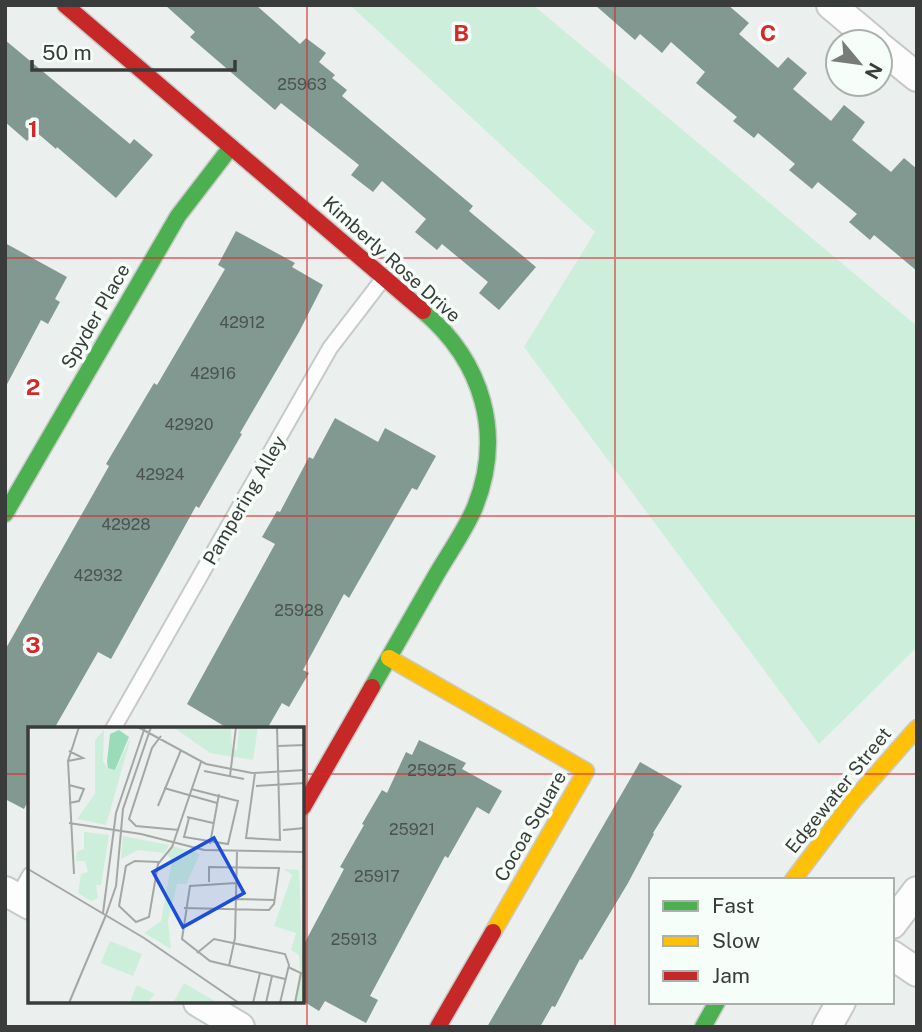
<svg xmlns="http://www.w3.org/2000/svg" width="922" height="1032" viewBox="0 0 922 1032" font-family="'Public Sans',sans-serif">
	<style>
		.green { fill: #ceeedc }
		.building { fill: #819990 }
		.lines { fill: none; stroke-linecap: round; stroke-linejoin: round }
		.lane-casing { stroke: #c7cac9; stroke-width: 18 }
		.street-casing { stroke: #c7cac9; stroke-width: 32 }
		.fast-casing { stroke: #c7cac9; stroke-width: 19 }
		.slow-casing { stroke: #c7cac9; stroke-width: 19 }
		.jam-casing { stroke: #c7cac9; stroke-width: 19 }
		.lane { stroke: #fcfdfc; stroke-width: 14 }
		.street { stroke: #fcfdfc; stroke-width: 28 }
		.fast { stroke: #4caf50; stroke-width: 16 }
		.slow { stroke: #ffc107; stroke-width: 16 }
		.jam { stroke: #c62828; stroke-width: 16 }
		.grid { fill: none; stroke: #d62828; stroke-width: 2; stroke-opacity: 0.55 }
		.labels { text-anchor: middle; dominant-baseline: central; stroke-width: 7; stroke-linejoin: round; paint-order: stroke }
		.number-label { font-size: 16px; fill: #4b5350 }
		.street-label { font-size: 19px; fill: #393c3a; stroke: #f6fef9 }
		.inset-road { fill: none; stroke: #a4a7a5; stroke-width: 2 }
		.view { fill: #1d4ed8; fill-opacity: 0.15; stroke: #1d4ed8; stroke-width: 3.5 }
		.inset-edge { fill: none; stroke: #393c3a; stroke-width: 3.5 }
		.grid-label { font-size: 23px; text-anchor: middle; font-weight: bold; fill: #d62828; stroke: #f6fef9; stroke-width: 7; stroke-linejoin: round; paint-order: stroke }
	</style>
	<rect width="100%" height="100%" fill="#ebefed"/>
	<path class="green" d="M 350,5 L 533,5 L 917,326 L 917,647 L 819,744 L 524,347 L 595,232 Z"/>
	<g class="building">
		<path d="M 165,5 L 256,5 L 300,44 L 306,38 L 326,53 L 319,62 L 335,75 L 332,78 L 347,90 L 342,96 L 473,206 L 469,211 L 536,267 L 499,310 L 479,293 L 488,282 L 442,244 L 437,250 L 415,232 L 426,219 L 382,181 L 373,192 L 351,175 L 359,165 L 281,103 L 275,110 L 190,37 L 195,32 Z"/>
		<path d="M 595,5 L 728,5 L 749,23 L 739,34 L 778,68 L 788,57 L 807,73 L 793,89 L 831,121 L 844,105 L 865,122 L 852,140 L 891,172 L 904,158 L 917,169 L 917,271 L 874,235 L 870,240 L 849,222 L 857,214 L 818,182 L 812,189 L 789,170 L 795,164 L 758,133 L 754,138 L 733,121 L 737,117 L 696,83 L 705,72 L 671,42 L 662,53 L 640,34 L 635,40 Z"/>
		<path d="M 5,40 L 130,144 L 134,139 L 153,155 L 116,198 L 57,147 L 56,149 L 35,131 L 27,141 L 5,122 Z"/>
		<path d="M 236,231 L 295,263 L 292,267 L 323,285 L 299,332 L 240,433 L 242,434 L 199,508 L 196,506 L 111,659 L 98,652 L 54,729 L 30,729 L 30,797 L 24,809 L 5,799 L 5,650 L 109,466 L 106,464 L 154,383 L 157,385 L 225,269 L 218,265 Z"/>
		<path d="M 5,243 L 67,277 L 55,299 L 60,302 L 48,324 L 41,320 L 5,388 Z"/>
		<path d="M 335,418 L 378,442 L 385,428 L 436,456 L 417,490 L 412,488 L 349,598 L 344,594 L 303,670 L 309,673 L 289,707 L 282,703 L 267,729 L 229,729 L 187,704 L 275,544 L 262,537 L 277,511 L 280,512 L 309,457 L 313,459 Z"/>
		<path d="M 419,740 L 466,763 L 462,769 L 502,791 L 489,814 L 477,807 L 448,858 L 445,856 L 370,996 L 378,1000 L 366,1023 L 325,1001 L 319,1011 L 303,1001 L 303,946 L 344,869 L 340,867 L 364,825 L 362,824 L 382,790 L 387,793 L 406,752 L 412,755 Z"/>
		<path d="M 640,762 L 682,786 L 653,833 L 654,834 L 628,883 L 582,960 L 580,959 L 555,1007 L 552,1006 L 540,1027 L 487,1027 Z"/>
	</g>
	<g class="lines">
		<g class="lane-casing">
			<g id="lane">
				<path d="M 113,729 L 330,348 L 383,279"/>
				<path d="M 17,898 L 30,875"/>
			</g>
		</g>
		<g class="street-casing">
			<g id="street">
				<path d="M 831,5 L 875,42"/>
				<path d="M 880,47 L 917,77"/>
				<path d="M 5,891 L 30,905"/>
				<path d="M 892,924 L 917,891"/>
				<path d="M 892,955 L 917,972"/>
				<path d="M 198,1002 L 240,1027"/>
				<path d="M 827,1027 L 841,1002"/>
			</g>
		</g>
		<g class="fast-casing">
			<g id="fast">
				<path d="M 5,514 L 178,216 L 231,147"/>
				<path d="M 372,687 C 393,650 414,613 435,577 C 448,554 465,531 475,507 C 504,434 483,362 423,311"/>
				<path d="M 703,1027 L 717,1002"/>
			</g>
		</g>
		<g class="slow-casing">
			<g id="slow">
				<path d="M 389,658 L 586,771 L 493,932"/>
				<path d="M 793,880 L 852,802 L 917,728"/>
			</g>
		</g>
		<g class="jam-casing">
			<g id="jam">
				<path d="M 65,5 L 423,311"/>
				<path d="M 303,807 L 372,687"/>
				<path d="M 438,1027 L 493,932"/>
			</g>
		</g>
		<use href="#lane" class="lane"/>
		<use href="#street" class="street"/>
		<use href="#fast" class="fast"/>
		<use href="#slow" class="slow"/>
		<use href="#jam" class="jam"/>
	</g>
	<path class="grid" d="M 307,5 L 307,1027M 615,5 L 615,1027M 5,258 L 917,258M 5,516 L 917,516M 5,774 L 30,774M 303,774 L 917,774"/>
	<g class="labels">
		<g class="number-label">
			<text x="302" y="84">25963</text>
			<text x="242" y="322">42912</text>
			<text x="213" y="373">42916</text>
			<text x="189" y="424">42920</text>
			<text x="160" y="474">42924</text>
			<text x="126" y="524">42928</text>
			<text x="98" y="575">42932</text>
			<text x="299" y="610">25928</text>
			<text x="432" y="770">25925</text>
			<text x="412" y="829">25921</text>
			<text x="377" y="876">25917</text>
			<text x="354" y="939">25913</text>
		</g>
		<g class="street-label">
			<text transform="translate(392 259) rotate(42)">Kimberly Rose Drive</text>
			<text transform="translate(95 316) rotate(-60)">Spyder Place</text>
			<text transform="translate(244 500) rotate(-60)">Pampering Alley</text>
			<text transform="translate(838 790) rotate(-51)">Edgewater Street</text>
			<text transform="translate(530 826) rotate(-60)">Cocoa Square</text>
		</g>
	</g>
	<g transform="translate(28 727)">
		<rect width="276" height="276" fill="#ebefed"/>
		<path d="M 145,0 L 203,0 L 204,22 L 209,23 L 211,0 L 230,0 L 225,33 L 182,26 ZM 76,3 L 75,34 L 80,41 L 88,42 L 103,10 L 78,98 L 49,92 L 67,67 L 67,13 ZM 56,105 L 81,108 L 73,158 L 68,158 L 70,171 L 63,174 L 50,166 L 53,147 L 60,145 L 57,134 L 48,134 L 49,125 L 56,122 ZM 95,109 L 141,118 L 137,126 L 110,123 L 93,132 ZM 145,119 L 172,127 L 158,157 L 149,157 L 140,194 L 143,222 L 116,206 L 133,194 L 144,134 L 139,127 ZM 256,142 L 271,143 L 276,276 L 266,276 L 272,243 L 271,228 L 263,223 L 268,206 L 246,199 L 264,148 ZM 82,214 L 114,227 L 105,249 L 73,236 ZM 156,256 L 163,260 L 190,276 L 145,276 ZM 108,259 L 111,259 L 127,267 L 119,276 L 102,276 Z" fill="#ceeedc"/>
		<path d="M 91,3 L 101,10 L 87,43 L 80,41 L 79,35 L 82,7 Z" fill="#9adcb9"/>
		<path class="inset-road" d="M 110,0 L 178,37 L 224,46 L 277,43M 133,9 L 124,21 L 101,92 L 108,99 L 151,103M 250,19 L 277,18M 40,34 L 55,31 L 41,24M 176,44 L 216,52M 227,46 L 218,111 L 252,113 L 249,0M 202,49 L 208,0M 41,58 L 56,62 L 51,74 L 41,76M 228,59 L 277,56M 136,61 L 189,76M 130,79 L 153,23M 159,90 L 185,96M 161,91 L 156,110 L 200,117 L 210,74 L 163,62M 41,96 L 113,107 L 176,123 L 277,125M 255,103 L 277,101M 182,117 L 191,67M 131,135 L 107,134 L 98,139 L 91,179 L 108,195 L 121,190 L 130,137 L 144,120 L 173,35M 0,142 L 116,211 L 211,276M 46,147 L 40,34 L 51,0M 208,156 L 162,159 L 154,212 L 182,234 L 257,252M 208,172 L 247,173M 156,181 L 241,183 L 246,177 L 251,141 L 181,140 L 181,155M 75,186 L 88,86 L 117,0M 78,188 L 88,159 L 95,82 L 123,0M 169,226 L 186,212 L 257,227 L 261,238 L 252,276M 201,239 L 207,211 L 209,125M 260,240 L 273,246 L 267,276M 41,276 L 78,188M 225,276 L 232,246M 238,276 L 244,249"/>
		<path class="view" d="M 186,111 L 216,166 L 155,200 L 125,145 Z"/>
		<rect width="276" height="276" class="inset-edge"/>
	</g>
	<g class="grid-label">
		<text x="461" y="41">B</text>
		<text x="768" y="41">C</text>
		<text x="33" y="137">1</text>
		<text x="33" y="395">2</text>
		<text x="33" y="653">3</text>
	</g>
	<rect width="922" height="1032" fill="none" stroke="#393c3a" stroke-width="14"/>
	<rect x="649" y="878" width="245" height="126" fill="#f6fef9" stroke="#aab0ad" stroke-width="2"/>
	<rect x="663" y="901" width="35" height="10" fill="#4caf50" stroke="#aab0ad" stroke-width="2"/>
	<text x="712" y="913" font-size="21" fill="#393c3a">Fast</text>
	<rect x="663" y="936" width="35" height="10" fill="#ffc107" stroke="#aab0ad" stroke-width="2"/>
	<text x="712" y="948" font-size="21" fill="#393c3a">Slow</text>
	<rect x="663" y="971" width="35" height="10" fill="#c62828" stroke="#aab0ad" stroke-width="2"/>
	<text x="712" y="983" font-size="21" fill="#393c3a">Jam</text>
	<g transform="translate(859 63) rotate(119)"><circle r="33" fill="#f6fef9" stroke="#aab0ad" stroke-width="2"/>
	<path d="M0-5L12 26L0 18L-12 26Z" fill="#777b79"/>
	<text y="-10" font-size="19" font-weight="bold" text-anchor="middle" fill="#393c3a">N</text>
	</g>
	<path d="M32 60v10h203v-10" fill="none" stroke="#393c3a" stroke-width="3.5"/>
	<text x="42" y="60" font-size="21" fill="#393c3a" stroke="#f6fef9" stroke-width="5" paint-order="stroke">50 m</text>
</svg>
